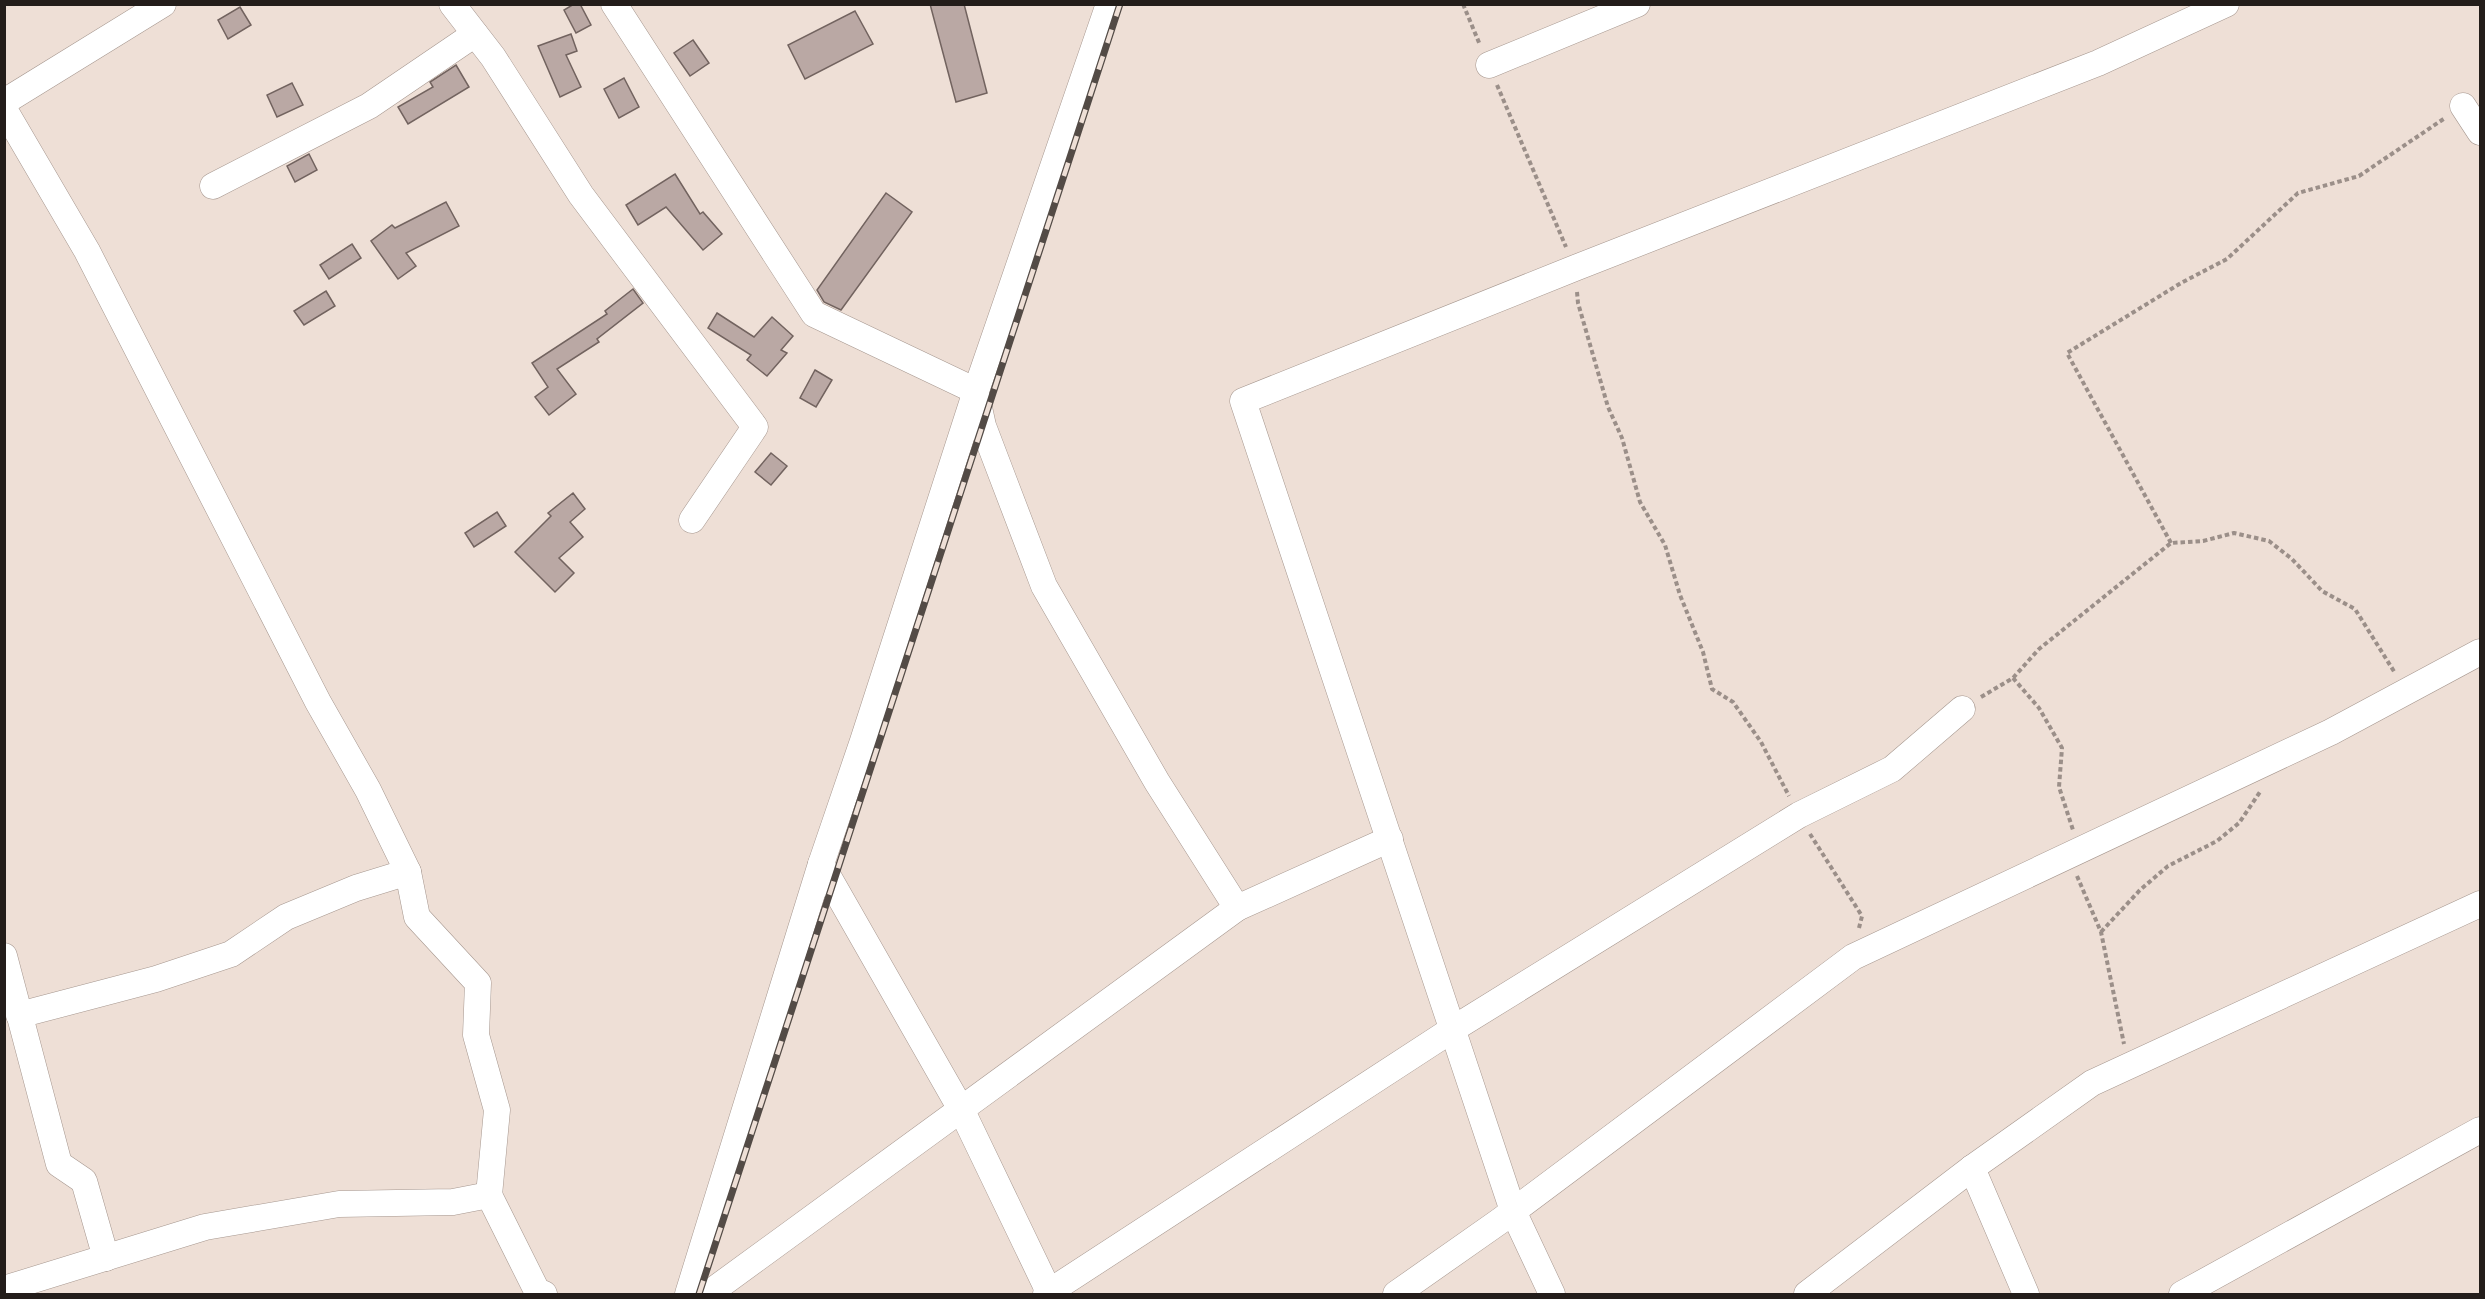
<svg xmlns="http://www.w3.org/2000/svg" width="2485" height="1299" viewBox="0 0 2485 1299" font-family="Lato,sans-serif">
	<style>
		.building { fill: #baa8a4; stroke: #72635f; stroke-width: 1.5 }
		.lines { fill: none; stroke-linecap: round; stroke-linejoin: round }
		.street-casing { stroke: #a6978f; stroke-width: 27 }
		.path { stroke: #9b8f89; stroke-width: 4; stroke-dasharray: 4.5 3; stroke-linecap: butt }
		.street { stroke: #fff; stroke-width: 26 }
		.rail-casing { stroke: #534b46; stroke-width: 7 }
		.rail { stroke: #eedfd6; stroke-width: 4.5; stroke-dasharray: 14; stroke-linecap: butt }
	</style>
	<rect width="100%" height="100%" fill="#eedfd6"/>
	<g class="building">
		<path d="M 574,4 L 580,4 L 591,25 L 576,33 L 564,10 Z"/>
		<path d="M 930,4 L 964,4 L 987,93 L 956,102 Z"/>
		<path d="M 240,7 L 251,25 L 228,39 L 218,20 Z"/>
		<path d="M 855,11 L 873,44 L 805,79 L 788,45 Z"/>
		<path d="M 571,34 L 577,51 L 566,55 L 581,87 L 560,97 L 538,46 Z"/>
		<path d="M 693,40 L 709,63 L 690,76 L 674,53 Z"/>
		<path d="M 456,65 L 469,87 L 408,124 L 398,107 L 433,87 L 430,82 Z"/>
		<path d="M 624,78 L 639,107 L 619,118 L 604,89 Z"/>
		<path d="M 292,83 L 303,105 L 277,117 L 267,95 Z"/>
		<path d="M 309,154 L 317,170 L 295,182 L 287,166 Z"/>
		<path d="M 675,174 L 700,214 L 703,212 L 722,234 L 703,250 L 666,207 L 638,225 L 626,205 Z"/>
		<path d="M 886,193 L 912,212 L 841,310 L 824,302 L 817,290 Z"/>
		<path d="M 446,202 L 459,226 L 406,253 L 416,266 L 398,279 L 371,241 L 392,225 L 395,228 Z"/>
		<path d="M 352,244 L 361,258 L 329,279 L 320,265 Z"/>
		<path d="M 633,289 L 643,303 L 597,339 L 599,342 L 557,369 L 576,394 L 549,415 L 535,397 L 548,387 L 532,363 L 607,314 L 605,311 Z"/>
		<path d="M 326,291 L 335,306 L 304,325 L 294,311 Z"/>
		<path d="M 717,313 L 754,337 L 772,317 L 793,336 L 781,350 L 787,353 L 767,376 L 747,360 L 751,355 L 708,328 Z"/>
		<path d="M 815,370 L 832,380 L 816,407 L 800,398 Z"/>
		<path d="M 771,453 L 787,466 L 771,485 L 755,472 Z"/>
		<path d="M 573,493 L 585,509 L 570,522 L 583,537 L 559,558 L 574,573 L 555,592 L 515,552 L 551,516 L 548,513 Z"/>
		<path d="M 497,512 L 506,526 L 474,547 L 465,533 Z"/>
	</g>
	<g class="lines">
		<g class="street-casing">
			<g id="street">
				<path d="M 452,4 L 493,57 L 581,195 L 755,427 L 692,520"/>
				<path d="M 614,4 L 814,314 L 976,391 L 1109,4"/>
				<path d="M 1489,65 L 1637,4"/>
				<path d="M 4,102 L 163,4"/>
				<path d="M 2463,106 L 2480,132"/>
				<path d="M 4,109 L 87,251 L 318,702 L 368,790 L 408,872 L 356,888 L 286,917 L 231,954 L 156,979 L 19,1015"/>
				<path d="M 213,186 L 369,106 L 475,34"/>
				<path d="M 976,391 L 863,741 L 821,864 L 962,1111 L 1050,1294"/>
				<path d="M 976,394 L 983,426 L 1044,586 L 1157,782 L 1237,908"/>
				<path d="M 408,872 L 417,917 L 478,983 L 476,1035 L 497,1110 L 489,1195"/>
				<path d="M 4,956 L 59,1164 L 84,1181 L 106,1258"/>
				<path d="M 1972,1168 L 2026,1294"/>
				<path d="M 4,1289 L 205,1227 L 339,1204 L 453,1202 L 489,1195 L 537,1291 L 544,1294"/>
				<path d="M 688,1294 L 821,864"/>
				<path d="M 708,1294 L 1237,908 L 1390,839"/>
				<path d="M 1046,1294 L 1453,1029 L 1799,815 L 1892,769 L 1962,709"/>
				<path d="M 1396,1294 L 1500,1221 L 1853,957 L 2331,732 L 2480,652"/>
				<path d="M 1552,1294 L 1513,1211 L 1243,401 L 1575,268 L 2098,63 L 2226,4"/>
				<path d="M 1807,1294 L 1972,1168 L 2092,1083 L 2480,904"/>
				<path d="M 2182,1294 L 2480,1130"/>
			</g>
		</g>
		<g class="path">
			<path d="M 1463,4 L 1480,45"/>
			<path d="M 1497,85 L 1566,247"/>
			<path d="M 1577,292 L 1578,303 L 1608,407 L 1622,438 L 1640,502 L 1665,545 L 1680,595 L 1703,652 L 1712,689 L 1733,702 L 1761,742 L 1789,796"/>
			<path d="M 2171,543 L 2067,353 L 2181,283 L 2227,259 L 2298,193 L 2359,176 L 2445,118"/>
			<path d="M 2013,678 L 2039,708 L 2062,748 L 2059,787 L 2073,830"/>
			<path d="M 1981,697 L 2013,678 L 2039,649 L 2171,543 L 2203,541 L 2234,533 L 2269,541 L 2292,559 L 2322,591 L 2355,609 L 2395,673"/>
			<path d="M 1810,834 L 1862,916 L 1859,928"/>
			<path d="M 2077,876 L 2101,932 L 2124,1044"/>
			<path d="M 2101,932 L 2140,890 L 2168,866 L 2217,841 L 2239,823 L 2260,792"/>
		</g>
		<use href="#street" class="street"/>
		<g class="rail-casing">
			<path id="rail" d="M 699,1294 L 1120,4"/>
		</g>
		<use href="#rail" class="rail"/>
	</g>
	<rect width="2485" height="1299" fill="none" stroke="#231d1a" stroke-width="12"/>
</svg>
